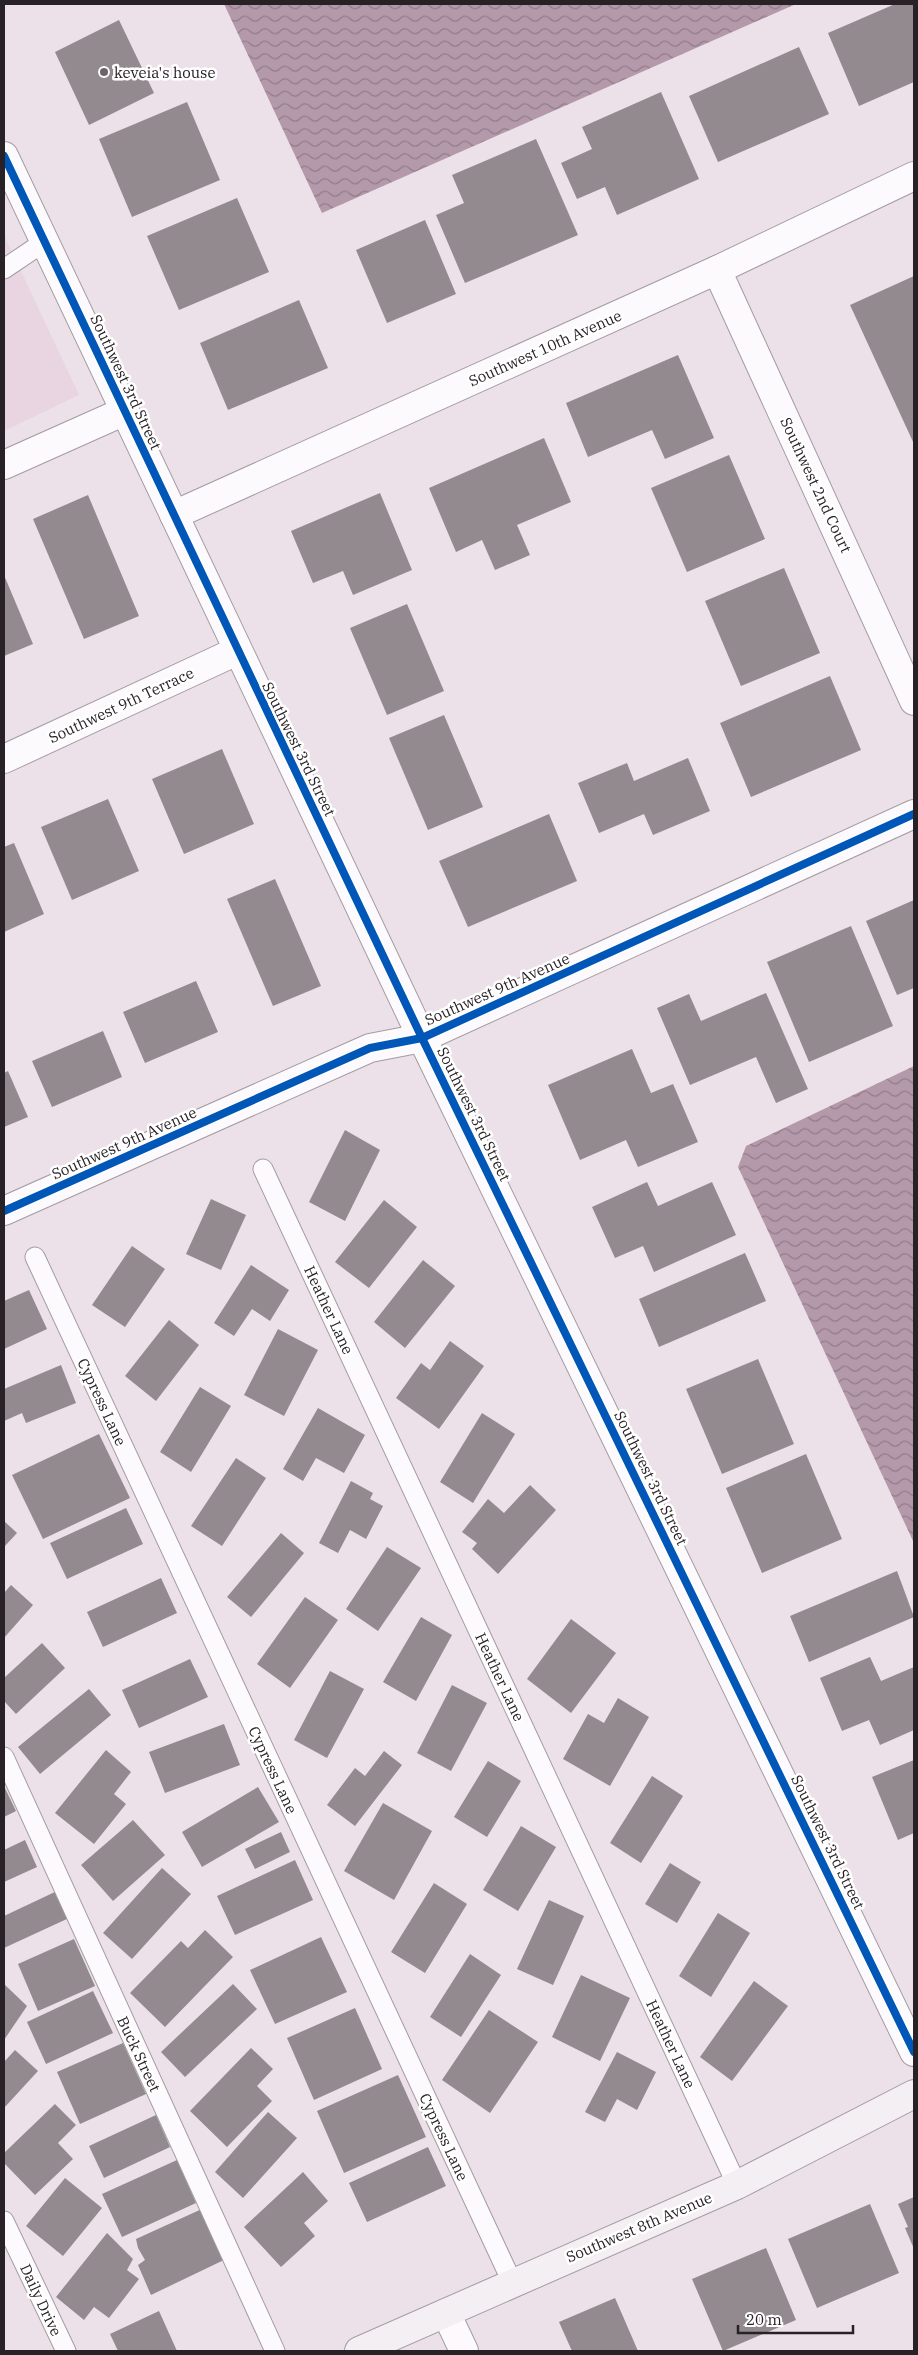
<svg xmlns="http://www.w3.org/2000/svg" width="918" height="2355" viewBox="0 0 918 2355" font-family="'IBM Plex Serif',serif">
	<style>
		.built { fill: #e8d5e1 }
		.water { fill: url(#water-waves) }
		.building { fill: #928a8f }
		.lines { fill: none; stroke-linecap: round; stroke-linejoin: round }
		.lane-casing { stroke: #a49ca1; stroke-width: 21 }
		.street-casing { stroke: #a49ca1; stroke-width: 30 }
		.secondary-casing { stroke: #a49ca1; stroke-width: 30 }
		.lane { stroke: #fcfafc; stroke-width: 19 }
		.street { stroke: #fcfafc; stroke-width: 28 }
		.secondary { stroke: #f4eff3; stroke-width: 28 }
		.cycleway-casing { stroke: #fff; stroke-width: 11 }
		.cycleway { stroke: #0057b8; stroke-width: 8 }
		.poi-dot { fill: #6d6469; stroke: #fff; stroke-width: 2 }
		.labels { text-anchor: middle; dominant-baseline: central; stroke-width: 5; stroke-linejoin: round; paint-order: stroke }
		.poi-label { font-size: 15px; fill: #282125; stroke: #fff; text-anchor: start }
		.street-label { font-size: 15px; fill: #282125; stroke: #fff }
	</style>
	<defs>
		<pattern id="water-waves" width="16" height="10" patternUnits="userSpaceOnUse" patternTransform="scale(1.25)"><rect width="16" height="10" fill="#b499aa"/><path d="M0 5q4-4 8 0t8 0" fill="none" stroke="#927c8a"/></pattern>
	</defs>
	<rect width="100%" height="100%" fill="#ece1e8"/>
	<path class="built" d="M 4,235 L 79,395 L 4,431 Z"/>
	<g class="water">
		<path d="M 224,4 L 796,4 L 322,213 Z"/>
		<path d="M 914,1066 L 914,1543 L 738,1167 L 746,1146 Z"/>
	</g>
	<g class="building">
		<path d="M 895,4 L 914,4 L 914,82 L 859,106 L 828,33 Z"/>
		<path d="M 119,20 L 154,93 L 89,125 L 55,52 Z"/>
		<path d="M 799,47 L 829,114 L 718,162 L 689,96 Z"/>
		<path d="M 661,92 L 699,179 L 617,215 L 605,187 L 577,199 L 561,163 L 592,149 L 582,127 Z"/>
		<path d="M 187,102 L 220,180 L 132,217 L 99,139 Z"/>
		<path d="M 536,139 L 578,235 L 465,283 L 436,215 L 464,203 L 452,175 Z"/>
		<path d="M 237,198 L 269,272 L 179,310 L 147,236 Z"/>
		<path d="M 425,220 L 456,294 L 387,323 L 356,250 Z"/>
		<path d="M 914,276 L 914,444 L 850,305 Z"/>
		<path d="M 299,300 L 328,368 L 228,410 L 200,343 Z"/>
		<path d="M 678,355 L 714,438 L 665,459 L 652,430 L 588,457 L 566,403 Z"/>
		<path d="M 544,438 L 571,502 L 517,525 L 530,555 L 495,570 L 482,540 L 456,552 L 429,488 Z"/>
		<path d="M 729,455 L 765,539 L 687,572 L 651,488 Z"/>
		<path d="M 380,493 L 412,570 L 353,595 L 343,571 L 313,583 L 291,531 Z"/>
		<path d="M 88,495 L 139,616 L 84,639 L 33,519 Z"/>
		<path d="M 784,568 L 820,653 L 741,686 L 705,601 Z"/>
		<path d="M 4,575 L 33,644 L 4,656 Z"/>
		<path d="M 407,604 L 444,691 L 387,715 L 350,628 Z"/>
		<path d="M 830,676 L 861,750 L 751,797 L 720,723 Z"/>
		<path d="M 444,715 L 483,807 L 428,830 L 389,738 Z"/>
		<path d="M 222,749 L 254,824 L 184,854 L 152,779 Z"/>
		<path d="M 688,758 L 710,811 L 653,835 L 644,814 L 599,833 L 578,783 L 627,763 L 634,781 Z"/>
		<path d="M 108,799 L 139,871 L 72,900 L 41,827 Z"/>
		<path d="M 549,814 L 577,881 L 468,927 L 439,861 Z"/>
		<path d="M 14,843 L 44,914 L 4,932 L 4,847 Z"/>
		<path d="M 275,879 L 321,986 L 273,1006 L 227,899 Z"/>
		<path d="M 914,900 L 914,988 L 897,995 L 866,921 Z"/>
		<path d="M 851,926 L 893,1026 L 809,1062 L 767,962 Z"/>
		<path d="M 196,981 L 218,1032 L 145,1063 L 123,1012 Z"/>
		<path d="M 766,993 L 808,1089 L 776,1103 L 756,1057 L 690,1085 L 657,1008 L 689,994 L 701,1021 Z"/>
		<path d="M 103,1031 L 122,1077 L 52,1107 L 32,1061 Z"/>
		<path d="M 632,1049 L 651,1093 L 673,1084 L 698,1142 L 638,1167 L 626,1140 L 580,1160 L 548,1085 Z"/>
		<path d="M 8,1071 L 28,1117 L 4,1127 L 4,1073 Z"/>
		<path d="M 345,1130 L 380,1150 L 345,1221 L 309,1202 Z"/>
		<path d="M 647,1182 L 658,1206 L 712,1182 L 736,1235 L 654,1272 L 643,1246 L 615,1258 L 592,1207 Z"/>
		<path d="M 211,1199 L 246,1215 L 221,1270 L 186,1254 Z"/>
		<path d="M 384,1200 L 417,1227 L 369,1288 L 335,1262 Z"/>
		<path d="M 132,1246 L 165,1269 L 125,1327 L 92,1305 Z"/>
		<path d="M 745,1253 L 766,1301 L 659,1347 L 639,1299 Z"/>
		<path d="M 423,1260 L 455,1286 L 405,1348 L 374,1322 Z"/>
		<path d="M 251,1265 L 289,1290 L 270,1321 L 252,1309 L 234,1336 L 214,1323 Z"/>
		<path d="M 29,1290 L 47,1329 L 4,1349 L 4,1301 Z"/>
		<path d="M 169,1320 L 199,1345 L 156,1401 L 125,1376 Z"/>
		<path d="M 278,1329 L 318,1350 L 284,1416 L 244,1395 Z"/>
		<path d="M 450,1341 L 484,1366 L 439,1429 L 396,1398 L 421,1363 L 430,1370 Z"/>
		<path d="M 758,1359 L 794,1444 L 722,1474 L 686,1389 Z"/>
		<path d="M 61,1365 L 76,1403 L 26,1423 L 22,1413 L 4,1421 L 4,1389 Z"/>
		<path d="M 200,1387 L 231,1406 L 191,1472 L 160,1452 Z"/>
		<path d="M 318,1408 L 365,1435 L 344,1473 L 316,1458 L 303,1481 L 283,1469 Z"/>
		<path d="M 482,1413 L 515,1434 L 473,1503 L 440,1482 Z"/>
		<path d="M 99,1434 L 130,1498 L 43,1539 L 12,1475 Z"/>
		<path d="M 806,1454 L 842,1539 L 762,1573 L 726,1488 Z"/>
		<path d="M 236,1458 L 266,1478 L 222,1546 L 191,1526 Z"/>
		<path d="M 351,1481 L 373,1493 L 370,1499 L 383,1506 L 366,1539 L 350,1530 L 338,1553 L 319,1543 Z"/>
		<path d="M 530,1485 L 556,1510 L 498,1574 L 472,1549 L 477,1543 L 462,1532 L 488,1499 L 504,1513 Z"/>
		<path d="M 126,1508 L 143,1544 L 67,1579 L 50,1543 Z"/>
		<path d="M 4,1521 L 17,1533 L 4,1547 Z"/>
		<path d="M 281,1533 L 304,1553 L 251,1617 L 227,1597 Z"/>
		<path d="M 387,1547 L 421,1568 L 378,1631 L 346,1609 Z"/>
		<path d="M 897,1571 L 914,1617 L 809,1662 L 790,1616 Z"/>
		<path d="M 161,1578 L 177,1613 L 103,1647 L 87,1612 Z"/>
		<path d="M 11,1585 L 33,1605 L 4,1638 L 4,1593 Z"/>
		<path d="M 305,1597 L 338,1620 L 290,1688 L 257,1664 Z"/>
		<path d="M 421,1617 L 452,1635 L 416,1701 L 383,1682 Z"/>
		<path d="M 571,1619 L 616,1653 L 571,1713 L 527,1679 Z"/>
		<path d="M 42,1643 L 65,1668 L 16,1714 L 4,1701 L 4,1678 Z"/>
		<path d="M 870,1657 L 881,1681 L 914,1667 L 914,1730 L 880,1745 L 869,1720 L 842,1731 L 820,1678 Z"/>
		<path d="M 190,1659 L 208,1697 L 139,1728 L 122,1690 Z"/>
		<path d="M 330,1671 L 364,1689 L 327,1758 L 294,1740 Z"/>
		<path d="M 452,1685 L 487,1703 L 451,1771 L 417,1753 Z"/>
		<path d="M 89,1689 L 111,1715 L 40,1774 L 18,1747 Z"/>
		<path d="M 618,1698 L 649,1717 L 610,1786 L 563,1759 L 588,1714 L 604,1723 Z"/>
		<path d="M 224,1724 L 240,1765 L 165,1793 L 149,1752 Z"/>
		<path d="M 106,1750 L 131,1772 L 114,1794 L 126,1804 L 94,1844 L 55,1813 Z"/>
		<path d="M 384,1751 L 402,1765 L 355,1826 L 327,1805 L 355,1768 L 365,1776 Z"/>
		<path d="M 914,1760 L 914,1833 L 898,1840 L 872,1777 Z"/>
		<path d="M 488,1761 L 521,1781 L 487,1837 L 454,1817 Z"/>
		<path d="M 652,1776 L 683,1796 L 641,1863 L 610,1843 Z"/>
		<path d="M 4,1786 L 16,1811 L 4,1817 Z"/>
		<path d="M 258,1787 L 279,1822 L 202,1867 L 182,1832 Z"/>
		<path d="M 383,1803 L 432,1831 L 394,1900 L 344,1871 Z"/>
		<path d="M 133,1820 L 165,1855 L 113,1901 L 81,1865 Z"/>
		<path d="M 521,1826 L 556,1847 L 518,1911 L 483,1890 Z"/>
		<path d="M 281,1832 L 290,1852 L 255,1869 L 245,1849 Z"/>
		<path d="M 25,1840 L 37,1867 L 4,1882 L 4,1850 Z"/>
		<path d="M 295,1860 L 313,1900 L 235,1935 L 217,1896 Z"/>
		<path d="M 670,1863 L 701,1882 L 677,1923 L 645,1904 Z"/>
		<path d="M 162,1868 L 191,1894 L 132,1959 L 103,1933 Z"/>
		<path d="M 434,1883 L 467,1904 L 425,1973 L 391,1952 Z"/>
		<path d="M 57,1891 L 69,1918 L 4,1948 L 4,1916 Z"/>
		<path d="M 549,1900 L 584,1916 L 553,1985 L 517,1969 Z"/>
		<path d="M 718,1913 L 750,1933 L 711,1997 L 679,1976 Z"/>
		<path d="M 205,1930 L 233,1957 L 165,2027 L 130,1993 L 181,1941 L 188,1948 Z"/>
		<path d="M 321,1937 L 347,1992 L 275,2024 L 250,1970 Z"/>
		<path d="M 74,1939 L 95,1986 L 38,2011 L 18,1964 Z"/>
		<path d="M 470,1954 L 501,1975 L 461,2037 L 430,2017 Z"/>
		<path d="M 581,1975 L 630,1998 L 600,2061 L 552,2037 Z"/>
		<path d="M 754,1981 L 788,2006 L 732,2081 L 700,2057 Z"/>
		<path d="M 4,1984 L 27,2006 L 4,2040 Z"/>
		<path d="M 233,1984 L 257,2009 L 185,2077 L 161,2052 Z"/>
		<path d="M 93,1991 L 113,2033 L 46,2064 L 27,2022 Z"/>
		<path d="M 355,2008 L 382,2069 L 314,2100 L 287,2038 Z"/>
		<path d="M 489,2010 L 538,2042 L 490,2113 L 442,2080 Z"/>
		<path d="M 123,2043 L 146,2094 L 80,2124 L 57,2072 Z"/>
		<path d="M 251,2048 L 273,2069 L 257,2086 L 272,2101 L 227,2147 L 190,2111 Z"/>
		<path d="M 15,2050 L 38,2071 L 4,2108 L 4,2062 Z"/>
		<path d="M 617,2052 L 656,2072 L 637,2110 L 617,2099 L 605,2122 L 585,2112 Z"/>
		<path d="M 398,2075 L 426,2137 L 344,2173 L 317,2111 Z"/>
		<path d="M 55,2104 L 76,2125 L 58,2143 L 73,2159 L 35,2195 L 4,2163 L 4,2153 Z"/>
		<path d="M 268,2112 L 297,2138 L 243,2198 L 215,2172 Z"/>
		<path d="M 156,2115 L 170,2147 L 104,2178 L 89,2146 Z"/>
		<path d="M 428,2147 L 446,2186 L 367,2222 L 349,2183 Z"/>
		<path d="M 177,2160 L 196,2203 L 122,2237 L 102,2194 Z"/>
		<path d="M 303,2172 L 328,2201 L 304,2223 L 315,2236 L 281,2267 L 244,2227 Z"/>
		<path d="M 65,2178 L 102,2208 L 63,2256 L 26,2226 Z"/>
		<path d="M 914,2197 L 914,2249 L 905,2228 L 908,2227 L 898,2204 Z"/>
		<path d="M 870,2204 L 899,2273 L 817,2308 L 788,2239 Z"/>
		<path d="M 204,2208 L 226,2259 L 151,2295 L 138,2265 L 145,2260 L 138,2248 L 136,2239 Z"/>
		<path d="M 107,2233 L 133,2259 L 127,2270 L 139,2279 L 109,2318 L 94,2307 L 84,2320 L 56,2297 Z"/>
		<path d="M 766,2248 L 796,2320 L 723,2351 L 692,2279 Z"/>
		<path d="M 615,2298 L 638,2351 L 572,2351 L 559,2322 Z"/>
		<path d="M 159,2311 L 177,2351 L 118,2351 L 110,2334 Z"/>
	</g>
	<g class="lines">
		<g class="lane-casing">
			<g id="lane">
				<path d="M 4,269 L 44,242"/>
				<path d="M 263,1169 L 737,2185"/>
				<path d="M 35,1257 L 512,2282"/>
				<path d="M 4,1757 L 275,2351"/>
				<path d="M 4,2221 L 66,2351"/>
			</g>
		</g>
		<g class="street-casing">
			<g id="street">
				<path d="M 4,156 L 422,1038 L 914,2052"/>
				<path d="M 717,270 L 914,701"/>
				<path d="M 4,465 L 125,411"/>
				<path d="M 174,515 L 717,270 L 914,176"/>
				<path d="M 4,759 L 237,651"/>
				<path d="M 4,1211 L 370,1048 L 422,1038 L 914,814"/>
				<path d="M 446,2313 L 464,2351"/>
			</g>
		</g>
		<g class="secondary-casing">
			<path id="secondary" d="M 359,2351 L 737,2185 L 914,2094"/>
		</g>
		<use href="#lane" class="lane"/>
		<use href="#street" class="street"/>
		<use href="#secondary" class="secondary"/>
		<g class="cycleway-casing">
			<g id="cycleway">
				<path d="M 4,156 L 422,1038 L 914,2052"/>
				<path d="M 4,1211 L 370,1048 L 422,1038 L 914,814"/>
			</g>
		</g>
		<use href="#cycleway" class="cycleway"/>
	</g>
	<circle class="poi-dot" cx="104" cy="72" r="5"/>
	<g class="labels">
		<g class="poi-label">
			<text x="114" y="72">keveia's house</text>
		</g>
		<g class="street-label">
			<text transform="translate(545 348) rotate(-24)">Southwest 10th Avenue</text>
			<text transform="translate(126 382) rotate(65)">Southwest 3rd Street</text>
			<text transform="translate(816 485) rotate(65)">Southwest 2nd Court</text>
			<text transform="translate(121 705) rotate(-25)">Southwest 9th Terrace</text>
			<text transform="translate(299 749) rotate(64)">Southwest 3rd Street</text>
			<text transform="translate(497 989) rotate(-24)">Southwest 9th Avenue</text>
			<text transform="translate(474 1114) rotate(64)">Southwest 3rd Street</text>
			<text transform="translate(124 1143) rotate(-24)">Southwest 9th Avenue</text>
			<text transform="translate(329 1310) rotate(65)">Heather Lane</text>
			<text transform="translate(102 1402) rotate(65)">Cypress Lane</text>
			<text transform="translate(651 1478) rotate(64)">Southwest 3rd Street</text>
			<text transform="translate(500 1677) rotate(65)">Heather Lane</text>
			<text transform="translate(273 1770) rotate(65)">Cypress Lane</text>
			<text transform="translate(828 1842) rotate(64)">Southwest 3rd Street</text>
			<text transform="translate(671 2044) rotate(65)">Heather Lane</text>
			<text transform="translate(139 2054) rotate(65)">Buck Street</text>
			<text transform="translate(444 2137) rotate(65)">Cypress Lane</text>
			<text transform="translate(639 2227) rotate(-23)">Southwest 8th Avenue</text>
			<text transform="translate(41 2300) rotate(65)">Daily Drive</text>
		</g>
	</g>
	<rect width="918" height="2355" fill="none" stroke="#282125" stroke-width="10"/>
	<path d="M738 2325v8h115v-8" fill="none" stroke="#282125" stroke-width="2.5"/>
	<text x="746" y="2325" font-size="15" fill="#282125" stroke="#ffffff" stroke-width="4" paint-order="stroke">20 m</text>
</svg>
